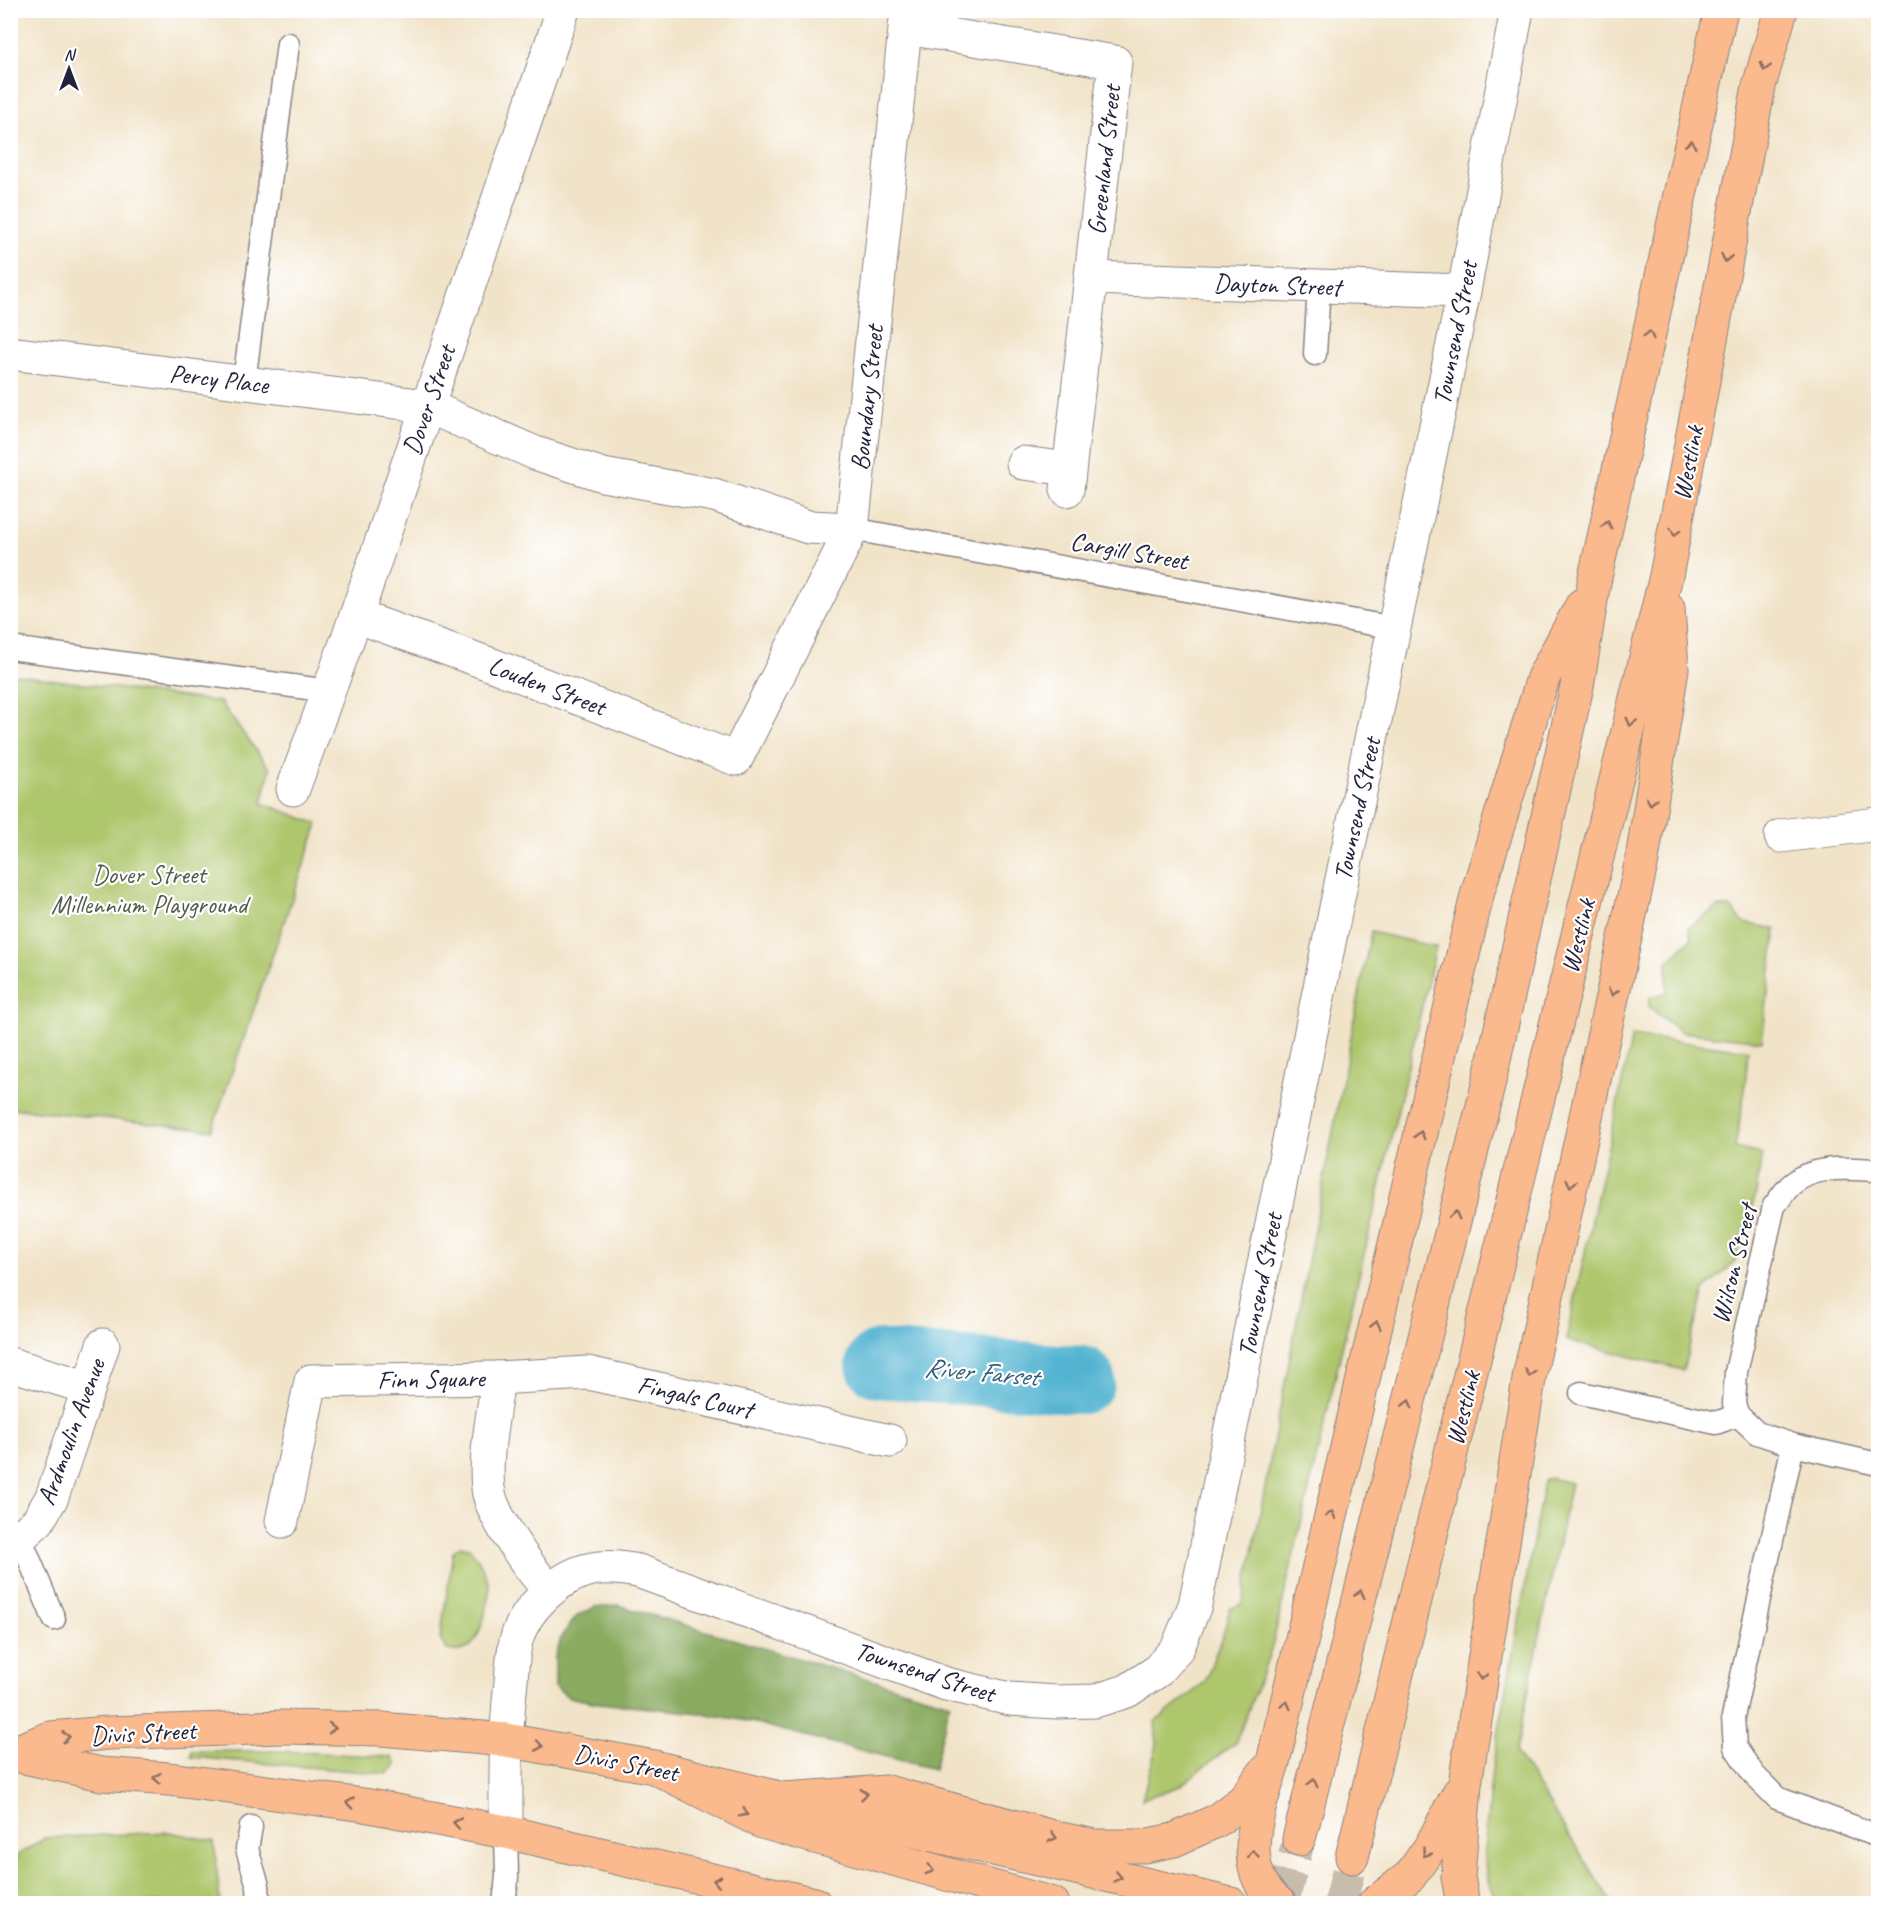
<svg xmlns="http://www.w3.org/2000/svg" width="1889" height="1914" viewBox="0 0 1889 1914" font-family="Caveat,sans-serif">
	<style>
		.green { fill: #aec66c; stroke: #687454; stroke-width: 1.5 }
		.forest { fill: #8aab60; stroke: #56664e; stroke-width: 1.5 }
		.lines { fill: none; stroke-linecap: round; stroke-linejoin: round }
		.river { stroke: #52b4d1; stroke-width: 68 }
		.highway-tunnel { stroke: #c8bcac; stroke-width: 33; stroke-dasharray: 33 16; stroke-linecap: butt }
		.lane-casing { stroke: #8a8282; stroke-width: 25 }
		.street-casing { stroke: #8a8282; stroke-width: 35 }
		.primary-casing { stroke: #8a8282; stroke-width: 35 }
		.highway-casing { stroke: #8a8282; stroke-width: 35 }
		.lane { stroke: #fff; stroke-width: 22 }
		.street { stroke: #fff; stroke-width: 33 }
		.primary { stroke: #fbba8d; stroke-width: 33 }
		.highway { stroke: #fbba8d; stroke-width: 33 }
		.oneway { stroke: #8e6e64 }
		.labels { text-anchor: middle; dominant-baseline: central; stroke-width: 4.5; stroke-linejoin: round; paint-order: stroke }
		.street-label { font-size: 26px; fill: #22223b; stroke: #fff }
		.park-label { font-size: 26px; fill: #535b4c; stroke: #fff }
		.water-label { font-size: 27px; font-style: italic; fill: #355c77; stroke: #fff }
	</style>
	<rect width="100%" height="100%" fill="#fff"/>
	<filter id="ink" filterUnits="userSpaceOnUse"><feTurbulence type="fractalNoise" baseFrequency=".0167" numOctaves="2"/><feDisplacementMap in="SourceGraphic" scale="12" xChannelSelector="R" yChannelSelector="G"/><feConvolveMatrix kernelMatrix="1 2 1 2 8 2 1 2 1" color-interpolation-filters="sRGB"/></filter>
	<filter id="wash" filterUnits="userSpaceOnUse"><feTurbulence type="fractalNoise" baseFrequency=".008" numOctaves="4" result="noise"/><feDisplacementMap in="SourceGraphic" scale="24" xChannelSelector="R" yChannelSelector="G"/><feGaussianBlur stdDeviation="1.35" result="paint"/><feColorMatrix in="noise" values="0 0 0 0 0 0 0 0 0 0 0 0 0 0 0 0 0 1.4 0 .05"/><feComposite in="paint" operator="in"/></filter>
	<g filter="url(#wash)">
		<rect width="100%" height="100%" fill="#f1e3c8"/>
		<g class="green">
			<path d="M 11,674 L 220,702 L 270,769 L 262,803 L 318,824 L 212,1130 L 11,1108 Z"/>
			<path d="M 1718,907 L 1730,907 L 1744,923 L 1776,929 L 1762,1041 L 1681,1032 L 1649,1007 L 1650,997 L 1667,992 L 1667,962 L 1692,938 L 1688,928 Z"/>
			<path d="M 1371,932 L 1436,947 L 1272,1647 L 1237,1741 L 1180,1786 L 1142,1799 L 1157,1745 L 1155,1722 L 1205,1682 L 1224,1631 L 1230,1609 L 1243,1603 Z"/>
			<path d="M 1632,1036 L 1748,1050 L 1745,1089 L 1735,1148 L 1762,1154 L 1756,1193 L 1734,1263 L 1704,1290 L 1683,1370 L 1566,1340 Z"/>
			<path d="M 1550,1478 L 1571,1483 L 1516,1752 L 1612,1903 L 1499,1903 L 1487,1879 L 1484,1851 L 1492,1770 L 1544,1481 Z"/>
			<path d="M 460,1546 C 463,1547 466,1547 469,1548 C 476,1553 488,1577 489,1585 C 490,1596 486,1608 484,1618 C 478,1638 472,1656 447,1650 L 440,1639 L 453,1552 Z"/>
			<path d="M 192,1751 L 279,1751 L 392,1757 L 396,1765 L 387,1774 L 191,1757 Z"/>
			<path d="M 169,1832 L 214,1841 L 220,1903 L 11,1903 L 11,1876 L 19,1854 L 45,1838 Z"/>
		</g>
		<path class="forest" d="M 617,1605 L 950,1703 L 934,1769 L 747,1721 L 701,1713 L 598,1703 L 568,1697 L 555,1686 L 555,1657 L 562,1635 L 577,1616 L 595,1607 Z"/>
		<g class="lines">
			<path class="river" d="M 880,1364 L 1081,1380"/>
		</g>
	</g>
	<g filter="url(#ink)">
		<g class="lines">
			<g class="highway-tunnel">
				<path d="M 1282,1904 L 1299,1839"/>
				<path d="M 1340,1904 L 1352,1857"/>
			</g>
			<g class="lane-casing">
				<g id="lane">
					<path d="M 1315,354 L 1319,286"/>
					<path d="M 244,382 L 288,44"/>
					<path d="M 852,529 L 1394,628"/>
					<path d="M 10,648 L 329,691"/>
					<path d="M 1878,1170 C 1849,1169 1816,1164 1792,1184 C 1785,1190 1780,1199 1774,1206 L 1736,1372 L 1734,1404 L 1738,1415 L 1757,1433 L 1793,1445 L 1878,1464"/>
					<path d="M 1581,1393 L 1716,1423 L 1738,1415"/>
					<path d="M 1793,1445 L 1733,1717 L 1735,1747 L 1754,1775 L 1777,1798 L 1878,1836"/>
					<path d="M 20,1537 L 54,1619"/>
					<path d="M 251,1827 L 247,1849 L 258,1886 L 259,1904"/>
					<path d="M 504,1904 L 507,1877 L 506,1832"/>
				</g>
			</g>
			<g class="street-casing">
				<g id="street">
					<path d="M 906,28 L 1115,62 L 1067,490"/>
					<path d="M 1091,278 L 1464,291"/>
					<path d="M 10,353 L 427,406 L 535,453 L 603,475 L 714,495 L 808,527 L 852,529"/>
					<path d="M 1023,463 L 1069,469"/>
					<path d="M 356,616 L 495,666 L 736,759 L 852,529 L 907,10"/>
					<path d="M 293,789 L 356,616 L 563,10"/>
					<path d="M 1781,836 L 1878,824"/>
					<path d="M 10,1364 L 89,1388"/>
					<path d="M 498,1378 L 588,1373 L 890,1441"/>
					<path d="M 282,1521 L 311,1381 L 498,1378 C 494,1411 484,1456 488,1488 C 491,1516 530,1569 549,1590"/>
					<path d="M 10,1541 L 20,1537 L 38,1521 L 52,1497 L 103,1345"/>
					<path d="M 506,1832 C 506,1784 505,1738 510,1691 C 512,1674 512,1657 516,1641 C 524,1609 560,1575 592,1569 C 608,1566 622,1568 638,1571 L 946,1684 L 1010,1699 L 1056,1702 L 1095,1701 L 1127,1691 L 1156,1672 L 1178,1647 L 1195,1605 L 1336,908 L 1464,291 L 1517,10"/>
				</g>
			</g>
			<g class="primary-casing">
				<g id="primary">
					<path d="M 10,1754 L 50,1738 L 108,1733 L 282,1727 L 381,1729 L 506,1740 L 654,1767 L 856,1817 L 1231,1904"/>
					<path d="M 10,1754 L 101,1774 L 169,1779 L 364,1805 L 506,1832 L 815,1904"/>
				</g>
			</g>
			<g class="highway-casing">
				<g id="highway">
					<path d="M 654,1767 L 762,1822 L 1053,1904"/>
					<path d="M 784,1799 L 887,1792 L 1060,1839 L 1094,1846 L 1144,1846 L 1174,1840 L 1216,1821 L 1244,1800 L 1265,1772"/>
					<path d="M 1299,1839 L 1488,1086 L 1577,686 L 1594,582 L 1721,10"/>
					<path d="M 1352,1857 L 1666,576 L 1759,86 L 1781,10"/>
					<path d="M 1280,1904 C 1232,1869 1260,1808 1273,1762 L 1478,891 L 1543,678 L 1582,605"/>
					<path d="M 1374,1904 L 1410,1876 L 1431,1846 L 1459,1793"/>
					<path d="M 1463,1904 L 1458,1877 L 1465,1784 L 1491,1618 L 1530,1373 L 1642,860 L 1672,669 L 1668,608"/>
				</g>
			</g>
			<use href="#lane" class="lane"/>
			<use href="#street" class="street"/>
			<use href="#primary" class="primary"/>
			<use href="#highway" class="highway"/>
		</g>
		<defs><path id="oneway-chevron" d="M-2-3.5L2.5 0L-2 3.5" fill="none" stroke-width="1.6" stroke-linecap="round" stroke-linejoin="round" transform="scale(1.5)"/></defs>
		<g class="oneway">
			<use href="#oneway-chevron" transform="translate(1765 67) rotate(106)"/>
			<use href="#oneway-chevron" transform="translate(1691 144) rotate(-77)"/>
			<use href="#oneway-chevron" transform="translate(1726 258) rotate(101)"/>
			<use href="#oneway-chevron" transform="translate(1649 335) rotate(-77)"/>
			<use href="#oneway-chevron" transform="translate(1607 525) rotate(-77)"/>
			<use href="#oneway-chevron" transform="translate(1675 532) rotate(101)"/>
			<use href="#oneway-chevron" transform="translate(1631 722) rotate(104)"/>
			<use href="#oneway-chevron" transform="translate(1651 801) rotate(99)"/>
			<use href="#oneway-chevron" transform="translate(1613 992) rotate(102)"/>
			<use href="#oneway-chevron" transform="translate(1420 1135) rotate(-77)"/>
			<use href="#oneway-chevron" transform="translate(1571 1183) rotate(102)"/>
			<use href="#oneway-chevron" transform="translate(1455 1215) rotate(-76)"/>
			<use href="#oneway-chevron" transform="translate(1376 1325) rotate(-77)"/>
			<use href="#oneway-chevron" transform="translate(1530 1373) rotate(101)"/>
			<use href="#oneway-chevron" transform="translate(1408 1404) rotate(-76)"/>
			<use href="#oneway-chevron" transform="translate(1331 1515) rotate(-77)"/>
			<use href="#oneway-chevron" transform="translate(1360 1594) rotate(-76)"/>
			<use href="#oneway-chevron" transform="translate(1482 1676) rotate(99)"/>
			<use href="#oneway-chevron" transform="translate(1286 1705) rotate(-77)"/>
			<use href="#oneway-chevron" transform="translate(332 1728) rotate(1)"/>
			<use href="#oneway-chevron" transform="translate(66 1737) rotate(-5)"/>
			<use href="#oneway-chevron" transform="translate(539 1746) rotate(10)"/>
			<use href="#oneway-chevron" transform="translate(157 1778) rotate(-176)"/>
			<use href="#oneway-chevron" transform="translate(1313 1783) rotate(-76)"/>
			<use href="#oneway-chevron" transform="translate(864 1794) rotate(-4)"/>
			<use href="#oneway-chevron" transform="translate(350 1803) rotate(-172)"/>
			<use href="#oneway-chevron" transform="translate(744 1813) rotate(27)"/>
			<use href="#oneway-chevron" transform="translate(457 1823) rotate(-170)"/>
			<use href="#oneway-chevron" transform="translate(1053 1837) rotate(15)"/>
			<use href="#oneway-chevron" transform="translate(1426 1853) rotate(125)"/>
			<use href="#oneway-chevron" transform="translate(1253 1854) rotate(-95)"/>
			<use href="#oneway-chevron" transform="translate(930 1870) rotate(16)"/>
			<use href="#oneway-chevron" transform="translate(1118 1877) rotate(13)"/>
			<use href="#oneway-chevron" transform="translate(717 1881) rotate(-167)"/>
		</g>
	</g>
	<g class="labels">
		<g class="street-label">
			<text transform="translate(1104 160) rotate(-84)">Greenland Street</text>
			<text transform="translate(1277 285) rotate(2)">Dayton Street</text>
			<text transform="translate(1455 333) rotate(-79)">Townsend Street</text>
			<text transform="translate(219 379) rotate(7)">Percy Place</text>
			<text transform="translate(867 398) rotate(-84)">Boundary Street</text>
			<text transform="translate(429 400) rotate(-71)">Dover Street</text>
			<text transform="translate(1688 463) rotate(-79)">Westlink</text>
			<text transform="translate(1129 551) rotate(10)">Cargill Street</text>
			<text transform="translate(547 686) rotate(21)">Louden Street</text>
			<text transform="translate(1357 809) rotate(-78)">Townsend Street</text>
			<text transform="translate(1578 936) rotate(-76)">Westlink</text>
			<text transform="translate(1734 1264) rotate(-76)">Wilson Street</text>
			<text transform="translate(1260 1285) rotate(-79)">Townsend Street</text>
			<text transform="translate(431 1379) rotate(-1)">Finn Square</text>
			<text transform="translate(695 1397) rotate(13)">Fingals Court</text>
			<text transform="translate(1463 1408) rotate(-76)">Westlink</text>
			<text transform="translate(71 1432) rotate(-70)">Ardmoulin Avenue</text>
			<text transform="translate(925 1672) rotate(18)">Townsend Street</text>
			<text transform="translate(143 1733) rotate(-3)">Divis Street</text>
			<text transform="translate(626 1763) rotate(11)">Divis Street</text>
		</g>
		<g class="park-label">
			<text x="149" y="874">Dover Street<tspan x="149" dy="30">Millennium Playground</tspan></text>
		</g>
		<g class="water-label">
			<text transform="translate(981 1372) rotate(5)">River Farset</text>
		</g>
	</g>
	<rect width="1889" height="1914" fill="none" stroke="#fff" stroke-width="36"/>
	<g transform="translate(69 69)" stroke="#ffffff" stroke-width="4.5" paint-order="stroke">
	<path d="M0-4.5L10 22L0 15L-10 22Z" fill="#22223b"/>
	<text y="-9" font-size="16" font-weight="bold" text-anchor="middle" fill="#22223b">N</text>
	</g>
</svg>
